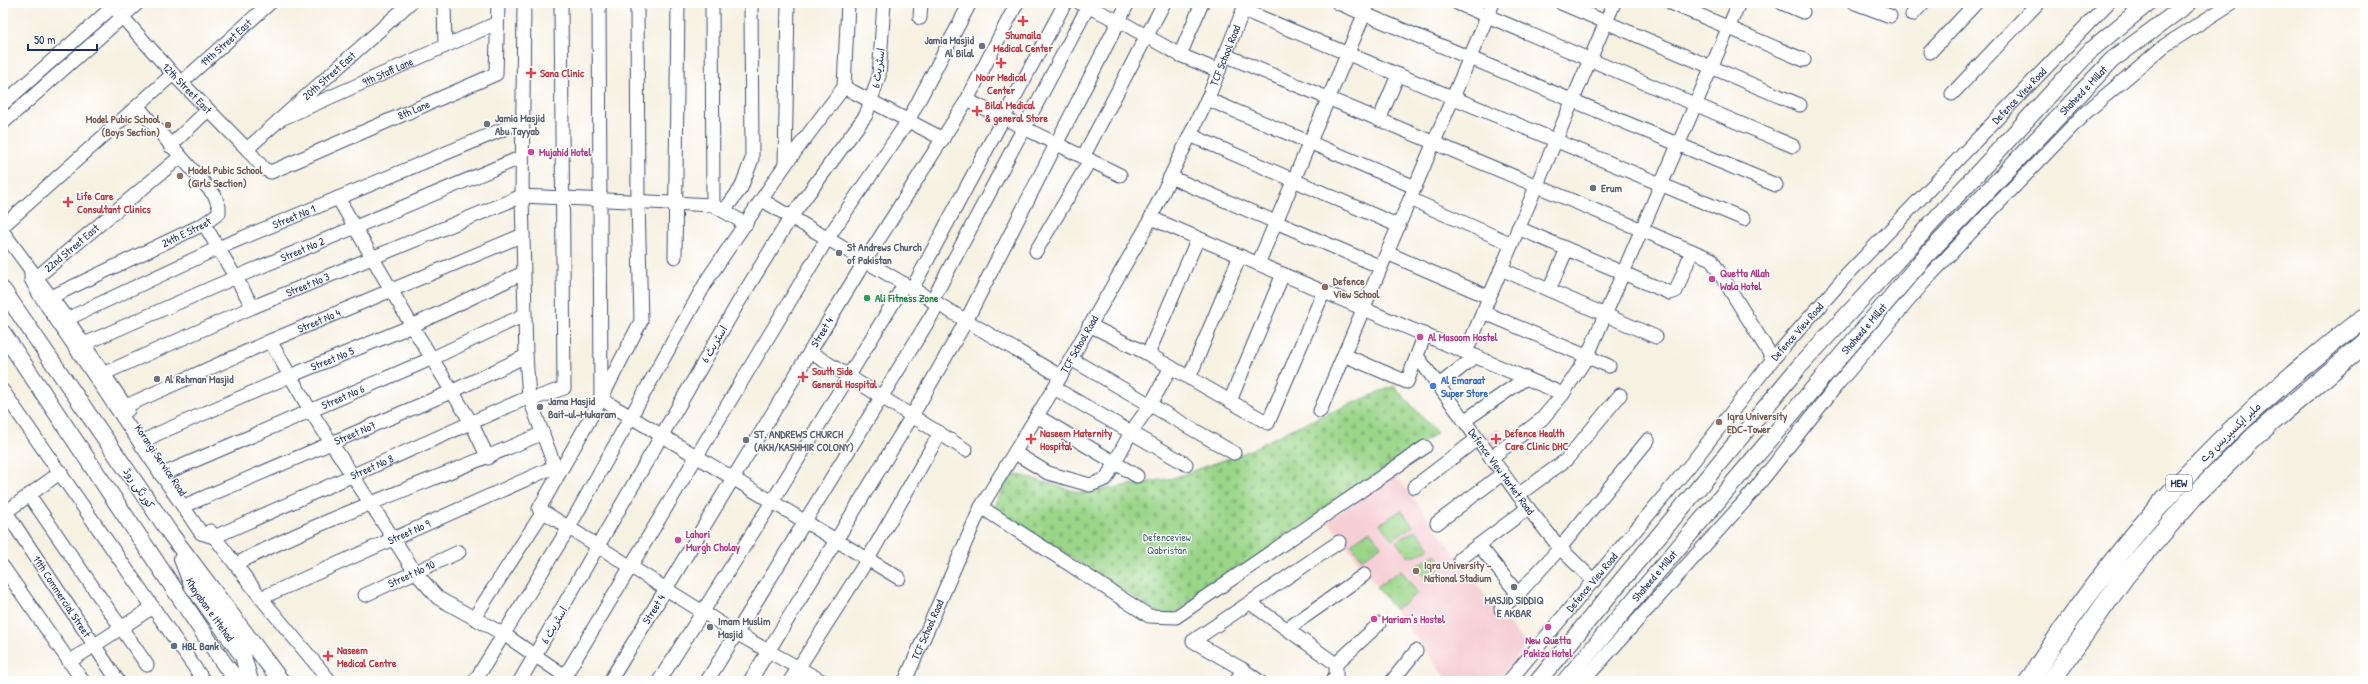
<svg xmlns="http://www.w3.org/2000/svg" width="2368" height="684" viewBox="0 0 2368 684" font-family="'Patrick Hand','Playpen Sans Arabic',sans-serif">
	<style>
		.built { fill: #f6cfd5 }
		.grass { fill: url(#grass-tufts); stroke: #5a8273 }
		.cemetery { fill: url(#cemetery-stones); stroke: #5a8273 }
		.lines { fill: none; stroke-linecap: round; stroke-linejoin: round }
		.minor-casing { stroke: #3c4c72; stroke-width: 15 }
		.major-casing { stroke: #3c4c72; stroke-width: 18 }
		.highway-casing { stroke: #3c4c72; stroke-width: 21 }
		.minor { stroke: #fff; stroke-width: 13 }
		.major { stroke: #fff; stroke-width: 16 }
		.highway { stroke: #fff; stroke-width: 19 }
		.health-dot { fill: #e0444e; stroke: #fff; stroke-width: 1.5 }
		.worship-dot { fill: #6b7280; stroke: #fff; stroke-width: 1.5 }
		.education-dot { fill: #8d6e63; stroke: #fff; stroke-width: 1.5 }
		.hotel-dot { fill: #d1479c; stroke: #fff; stroke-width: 1.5 }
		.leisure-dot { fill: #2e9e5b; stroke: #fff; stroke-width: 1.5 }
		.shop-dot { fill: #3f7fe0; stroke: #fff; stroke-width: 1.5 }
		.service-dot { fill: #5c6f8a; stroke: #fff; stroke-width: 1.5 }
		.labels { text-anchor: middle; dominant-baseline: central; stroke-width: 3; stroke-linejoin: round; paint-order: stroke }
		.shield { fill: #fff; stroke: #5f6d8e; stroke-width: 1 }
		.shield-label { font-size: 10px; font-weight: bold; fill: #1b2f5e }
		.health-label { font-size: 11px; font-weight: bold; fill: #be3a42; stroke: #fff; text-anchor: start }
		.worship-label { font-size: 11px; font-weight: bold; fill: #5b616d; stroke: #fff; text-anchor: start }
		.street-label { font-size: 11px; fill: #1b2f5e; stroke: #fff }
		.education-label { font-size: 11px; font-weight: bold; fill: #785e54; stroke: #fff; text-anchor: start }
		.hotel-label { font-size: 11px; font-weight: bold; fill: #b23c85; stroke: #fff; text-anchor: start }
		.leisure-label { font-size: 11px; font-weight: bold; fill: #27864d; stroke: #fff; text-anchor: start }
		.shop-label { font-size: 11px; font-weight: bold; fill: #366cbe; stroke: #fff; text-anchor: start }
		.park-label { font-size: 11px; fill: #41616b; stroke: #fff }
		.service-label { font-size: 11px; font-weight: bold; fill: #4e5e75; stroke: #fff; text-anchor: start }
	</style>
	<defs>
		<pattern id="grass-tufts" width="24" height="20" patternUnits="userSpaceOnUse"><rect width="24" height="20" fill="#9ad588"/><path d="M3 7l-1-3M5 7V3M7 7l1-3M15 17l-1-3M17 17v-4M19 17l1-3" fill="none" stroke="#84b778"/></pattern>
		<pattern id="cemetery-stones" width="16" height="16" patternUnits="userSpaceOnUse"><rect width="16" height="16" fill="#9ad588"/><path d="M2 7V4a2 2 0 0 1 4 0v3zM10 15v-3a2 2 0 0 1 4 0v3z" fill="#84b778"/></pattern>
	</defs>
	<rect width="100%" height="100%" fill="#fff"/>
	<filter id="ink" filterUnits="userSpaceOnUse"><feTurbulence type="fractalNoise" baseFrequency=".025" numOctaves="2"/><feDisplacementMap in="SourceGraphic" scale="8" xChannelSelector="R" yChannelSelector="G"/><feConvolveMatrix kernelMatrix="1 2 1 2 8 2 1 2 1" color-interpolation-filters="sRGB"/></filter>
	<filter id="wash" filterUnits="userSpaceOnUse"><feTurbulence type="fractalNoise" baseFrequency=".012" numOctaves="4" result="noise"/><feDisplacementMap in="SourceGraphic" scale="16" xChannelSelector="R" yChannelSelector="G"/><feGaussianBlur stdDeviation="0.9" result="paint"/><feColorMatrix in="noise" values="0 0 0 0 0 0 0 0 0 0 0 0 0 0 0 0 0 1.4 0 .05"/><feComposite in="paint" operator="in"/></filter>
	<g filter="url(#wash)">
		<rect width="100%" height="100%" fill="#f7f1e2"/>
		<g class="built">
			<path d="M 1499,428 L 1508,441 L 1493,450 L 1485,437 Z"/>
			<path d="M 1395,474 L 1494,607 L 1527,645 L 1497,681 L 1448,681 L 1328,521 Z"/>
		</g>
		<g class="grass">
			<path d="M 1401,510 L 1413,526 L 1392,539 L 1380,524 Z"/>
			<path d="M 1416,530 L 1430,548 L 1416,556 L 1408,556 L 1396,541 Z"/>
			<path d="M 1370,531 L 1381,546 L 1362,559 L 1351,544 Z"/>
			<path d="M 1435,554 L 1443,566 L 1426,579 L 1416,566 Z"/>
			<path d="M 1401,570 L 1418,593 L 1395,610 L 1377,587 Z"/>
		</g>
		<path class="cemetery" d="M 1394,386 L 1437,433 L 1174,614 L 1163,616 L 993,507 L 1013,473 L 1081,493 L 1173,478 L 1244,453 L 1298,426 Z"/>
	</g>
	<g filter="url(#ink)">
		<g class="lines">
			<g class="minor-casing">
				<g id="minor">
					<path id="s1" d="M 110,3 L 173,74 L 247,149 L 264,169 L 271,172 L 496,74 L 498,3"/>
					<path d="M 444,3 L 445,46"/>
					<path d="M 524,3 L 522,196 L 526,356 L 529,397 L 558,475"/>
					<path d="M 599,3 L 601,399 L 899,578"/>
					<path d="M 637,3 L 638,202 L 641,321 L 601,399 L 539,509 L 736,633 L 822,681"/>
					<path d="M 712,3 L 713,205"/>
					<path d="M 1080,3 L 1123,23 L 1180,55 L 1219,71"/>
					<path d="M 1338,3 L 1776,185"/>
					<path d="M 1457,3 L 1793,146"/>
					<path d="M 1561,3 L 1800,105"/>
					<path d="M 1671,3 L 1804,60"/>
					<path d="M 1782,3 L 1803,12"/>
					<path d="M 1855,3 L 1890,16"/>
					<path d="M 1243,10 L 1744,219"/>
					<path d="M 1912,15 L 1923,3"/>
					<path d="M 920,18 L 921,3"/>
					<path d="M 1930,52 L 1976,3"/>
					<path d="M 1180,55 L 1202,3"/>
					<path d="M 1225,55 L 1711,259 L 1773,359"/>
					<path id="s2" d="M 182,82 L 270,3"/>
					<path d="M 844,87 L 943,139"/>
					<path d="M 1952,94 L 2038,3"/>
					<path d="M 1207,99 L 1415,187"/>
					<path d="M 967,100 L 1120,175"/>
					<path d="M 3,104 L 117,3"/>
					<path id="s3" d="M 279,120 L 497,23"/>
					<path d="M 1379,120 L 1398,75"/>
					<path d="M 3,123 L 138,3"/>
					<path d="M 1190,135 L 1399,226"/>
					<path d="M 170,146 L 208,110"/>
					<path id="s4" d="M 247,149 L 410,3"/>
					<path d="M 1083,157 L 1164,3"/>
					<path d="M 785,165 L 788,3"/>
					<path d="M 1170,177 L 1381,267"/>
					<path d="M 338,198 L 412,326 L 472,424 L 488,458"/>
					<path d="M 1410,199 L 1512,244"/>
					<path d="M 762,200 L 1060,376"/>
					<path d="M 724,211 L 741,188 L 752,159 L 751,3"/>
					<path d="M 1151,218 L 1563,394"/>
					<path d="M 204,224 L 253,307"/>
					<path d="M 3,226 L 173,74"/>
					<path d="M 1518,228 L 1670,293 L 1676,291 L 1692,251"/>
					<path d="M 3,232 L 67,319 L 128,410"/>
					<path d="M 1036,251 L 1090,160"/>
					<path d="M 1387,253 L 1489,297"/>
					<path d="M 675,257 L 678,3"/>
					<path d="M 1258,264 L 1369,3"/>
					<path d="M 1501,269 L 1656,337"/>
					<path id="s5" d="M 31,270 L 31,279 L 39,294 L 201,533 L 214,537 L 529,397"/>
					<path id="s6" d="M 37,277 L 180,157"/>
					<path d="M 912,289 L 1065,3"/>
					<path d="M 1549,290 L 1567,249"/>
					<path id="s7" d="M 51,297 L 204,224 L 219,213 L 219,207 L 215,196 L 138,107"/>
					<path d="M 932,301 L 1090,3"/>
					<path d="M 1483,312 L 1609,366"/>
					<path id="s8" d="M 67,319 L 218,248 L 523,121"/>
					<path d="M 1089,325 L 1148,354 L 1268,423 L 1324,291"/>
					<path d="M 270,341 L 310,410 L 415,572 L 438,598 L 505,635 L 571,680"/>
					<path id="s9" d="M 84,344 L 234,278 L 522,157"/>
					<path d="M 810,352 L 966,450"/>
					<path d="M 1466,352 L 1614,3"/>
					<path d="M 1148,354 L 1198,238"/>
					<path d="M 1344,355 L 1407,382 L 1425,334"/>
					<path id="s10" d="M 1417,356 L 1528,508 L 1560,548 L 1594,581"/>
					<path d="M 1071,359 L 1234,453"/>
					<path id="s11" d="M 96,377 L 253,307 L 522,196 L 713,205 L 746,224"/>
					<path d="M 1189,378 L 1240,256"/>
					<path d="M 1439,385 L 1476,356"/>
					<path d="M 1054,388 L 1186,464"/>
					<path d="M 3,391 L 204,681"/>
					<path d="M 530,400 L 564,388 L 561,3"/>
					<path d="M 1230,401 L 1283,274"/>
					<path id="s12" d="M 121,411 L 126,406 L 270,341 L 523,235"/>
					<path d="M 1320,411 L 1493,3"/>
					<path d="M 1037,416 L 1137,476"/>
					<path d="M 1464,421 L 1526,378"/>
					<path id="s13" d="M 141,443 L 157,434 L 290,376 L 412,326 L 523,273"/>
					<path d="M 1015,453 L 1048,473 L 1090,485 L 1106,479 L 1131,432 L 1151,404 L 1171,367"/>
					<path d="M 1491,458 L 1542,419 L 1563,394 L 1587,357 L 1739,3"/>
					<path id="s14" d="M 161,475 L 433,358 L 524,315"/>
					<path d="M 1414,487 L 1477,439"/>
					<path d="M 29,495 L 147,665"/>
					<path d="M 1518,495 L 1566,460 L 1620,395"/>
					<path id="s15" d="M 184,506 L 453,391 L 526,356"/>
					<path d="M 981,507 L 1149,616 L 1176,617 L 1425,447"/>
					<path id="s16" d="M 6,512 L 118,681"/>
					<path d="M 3,514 L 61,472"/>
					<path d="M 1437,523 L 1502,474"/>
					<path d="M 210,531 L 261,598 L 330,681"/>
					<path d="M 1479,545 L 1518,594"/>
					<path d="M 1460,559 L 1528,508"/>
					<path d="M 236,564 C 335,513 441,478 543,433"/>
					<path d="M 3,567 L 83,681"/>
					<path id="s17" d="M 365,595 L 459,552"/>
					<path id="s18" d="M 261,598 L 556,466"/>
					<path d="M 1250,603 L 1336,664"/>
					<path d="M 1501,609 L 1518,594 L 1560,548 L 1648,440"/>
					<path d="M 474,618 L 543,512"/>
					<path d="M 1287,629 L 1364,575"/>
					<path d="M 69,662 L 153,607"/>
					<path d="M 1242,669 L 1259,681"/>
					<path d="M 475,681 L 568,529 L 709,277 L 785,165 L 844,87 L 848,3"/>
					<path d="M 520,681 L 738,303 L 791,217 L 866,115 L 879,76 L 884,3"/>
					<path d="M 562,681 L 827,239 L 908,121 L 970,3"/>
					<path id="s19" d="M 610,681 L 865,261 L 967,100 L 1017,3"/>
					<path d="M 659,681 L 772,502 L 904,285"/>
					<path d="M 707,681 L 938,305"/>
					<path d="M 750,681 L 912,416 L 966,321 L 1128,3"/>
					<path d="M 790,681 L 868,559 L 940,433"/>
					<path id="s20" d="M 905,681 L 981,507 L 1054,388 L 1146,228 L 1210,93 L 1246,3"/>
					<path d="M 1237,681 L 1242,669 L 1193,641 L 1339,542"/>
					<path d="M 1332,681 L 1336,675 L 1336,664 L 1379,624"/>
					<path d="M 1392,681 L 1416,651"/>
					<path id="s21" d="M 1509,681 L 1691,464 L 1773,359 L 1846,276 L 2108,3"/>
					<path d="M 1583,681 L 1751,494 L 1836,386 L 1925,281 L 1989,213 L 2085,113 L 2164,46 L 2232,3"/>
				</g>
			</g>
			<g class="major-casing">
				<g id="major">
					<path d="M 3,290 L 172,536 L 281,681"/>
					<path d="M 3,333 L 225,665 L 238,681"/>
					<path id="s22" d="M 182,559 L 192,585 L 243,656 L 250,681"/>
					<path d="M 1538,681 L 1798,368 L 2092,49 L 2148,3"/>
					<path id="s23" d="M 1565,681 L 1924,258 L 2112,60 L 2189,3"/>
				</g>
			</g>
			<g class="highway-casing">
				<g id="highway">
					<path d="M 2029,681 C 2104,562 2196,454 2305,365 C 2325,349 2344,332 2365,318"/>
					<path d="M 2051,681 L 2125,576 L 2194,496 L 2256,435 L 2365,343"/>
				</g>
			</g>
			<use href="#minor" class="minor"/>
			<use href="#major" class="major"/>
			<use href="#highway" class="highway"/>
		</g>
	</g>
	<g class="health-dot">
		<path d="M1021 15h4v4h4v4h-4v4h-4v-4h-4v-4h4z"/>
		<path d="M999 57h4v4h4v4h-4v4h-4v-4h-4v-4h4z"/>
		<path d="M529 67h4v4h4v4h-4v4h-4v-4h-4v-4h4z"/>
		<path d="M975 105h4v4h4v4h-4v4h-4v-4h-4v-4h4z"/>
		<path d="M66 196h4v4h4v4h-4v4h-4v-4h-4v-4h4z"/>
		<path d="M801 371h4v4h4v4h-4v4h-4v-4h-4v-4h4z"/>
		<path d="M1029 433h4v4h4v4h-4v4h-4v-4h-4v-4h4z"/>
		<path d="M1494 433h4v4h4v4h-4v4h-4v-4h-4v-4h4z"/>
		<path d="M326 650h4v4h4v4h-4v4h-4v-4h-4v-4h4z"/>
	</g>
	<g class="worship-dot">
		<circle cx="982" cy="46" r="4"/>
		<circle cx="487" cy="124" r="4"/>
		<circle cx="1593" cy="188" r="4"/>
		<circle cx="839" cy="253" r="4"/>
		<circle cx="157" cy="379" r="4"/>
		<circle cx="540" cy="407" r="4"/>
		<circle cx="746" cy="440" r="4"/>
		<circle cx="1514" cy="587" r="4"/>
		<circle cx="710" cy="627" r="4"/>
	</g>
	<g class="education-dot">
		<circle cx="168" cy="125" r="4"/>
		<circle cx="180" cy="176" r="4"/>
		<circle cx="1325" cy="287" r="4"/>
		<circle cx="1719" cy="422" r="4"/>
		<circle cx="1416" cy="571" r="4"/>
	</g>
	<g class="hotel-dot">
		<circle cx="531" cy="152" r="4"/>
		<circle cx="1712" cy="279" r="4"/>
		<circle cx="1420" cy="337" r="4"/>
		<circle cx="678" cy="540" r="4"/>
		<circle cx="1374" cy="619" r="4"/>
		<circle cx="1548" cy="627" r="4"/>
	</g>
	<circle class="leisure-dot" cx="867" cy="298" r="4"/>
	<circle class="shop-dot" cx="1433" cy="386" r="4"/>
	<circle class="service-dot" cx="174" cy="646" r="4"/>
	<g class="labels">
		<rect class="shield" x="2166" y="475" width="26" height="16" rx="3"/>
		<g class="shield-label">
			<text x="2179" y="483">MEW</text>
		</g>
		<g class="health-label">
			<text x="1023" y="35" text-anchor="middle">Shumaila<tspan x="1023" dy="13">Medical Center</tspan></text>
			<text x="540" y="73">Sana Clinic</text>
			<text x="1001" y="77" text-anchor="middle">Noor Medical<tspan x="1001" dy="13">Center</tspan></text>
			<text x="985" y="105">Bilal Medical<tspan x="985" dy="13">&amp; general Store</tspan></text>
			<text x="77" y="196">Life Care<tspan x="77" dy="13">Consultant Clinics</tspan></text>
			<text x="812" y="371">South Side<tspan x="812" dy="13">General Hospital</tspan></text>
			<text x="1040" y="433">Naseem Maternity<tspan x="1040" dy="13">Hospital</tspan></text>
			<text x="1505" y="433">Defence Health<tspan x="1505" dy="13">Care Clinic DHC</tspan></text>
			<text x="337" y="650">Naseem<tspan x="337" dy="13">Medical Centre</tspan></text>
		</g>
		<g class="worship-label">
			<text x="974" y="40" text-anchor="end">Jamia Masjid<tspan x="974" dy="13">Al Bilal</tspan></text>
			<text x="495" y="118">Jamia Masjid<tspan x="495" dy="13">Abu Tayyab</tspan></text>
			<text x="1601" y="188">Erum</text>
			<text x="847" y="247">St Andrews Church<tspan x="847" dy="13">of Pakistan</tspan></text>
			<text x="165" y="379">Al Rehman Masjid</text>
			<text x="548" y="401">Jama Masjid<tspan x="548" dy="13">Bait-ul-Mukaram</tspan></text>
			<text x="754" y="434">ST. ANDREWS CHURCH<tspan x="754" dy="13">(AKH/KASHMIR COLONY)</tspan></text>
			<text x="1514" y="600" text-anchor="middle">MASJID SIDDIQ<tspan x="1514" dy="13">E AKBAR</tspan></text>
			<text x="718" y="621">Imam Muslim<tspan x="718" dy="13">Masjid</tspan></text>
		</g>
		<g class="street-label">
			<text stroke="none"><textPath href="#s2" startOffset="59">19th Street East</textPath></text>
			<text stroke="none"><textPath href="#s20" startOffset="704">TCF School Road</textPath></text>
			<text transform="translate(878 68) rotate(-82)">اسٹریٹ 6</text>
			<text stroke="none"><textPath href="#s3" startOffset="119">9th Staff Lane</textPath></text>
			<text stroke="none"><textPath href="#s4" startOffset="110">20th Street East</textPath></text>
			<text stroke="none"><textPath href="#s1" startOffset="115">12th Street East</textPath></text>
			<text stroke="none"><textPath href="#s23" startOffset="786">Shaheed e Millat</textPath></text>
			<text stroke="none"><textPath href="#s21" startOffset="777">Defence View Road</textPath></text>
			<text stroke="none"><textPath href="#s1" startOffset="390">8th Lane</textPath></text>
			<text stroke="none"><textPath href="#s8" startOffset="249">Street No 1</textPath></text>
			<text stroke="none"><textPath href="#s7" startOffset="150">24th E Street</textPath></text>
			<text stroke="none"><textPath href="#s6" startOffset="45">22nd Street East</textPath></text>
			<text stroke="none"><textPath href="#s9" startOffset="238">Street No 2</textPath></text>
			<text stroke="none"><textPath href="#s11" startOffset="231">Street No 3</textPath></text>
			<text stroke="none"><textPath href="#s12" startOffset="218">Street No 4</textPath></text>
			<text stroke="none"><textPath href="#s23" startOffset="462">Shaheed e Millat</textPath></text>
			<text stroke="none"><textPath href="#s21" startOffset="453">Defence View Road</textPath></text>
			<text stroke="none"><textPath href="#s19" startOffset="408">Street 4</textPath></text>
			<text transform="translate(714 344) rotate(-60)">اسٹریٹ 6</text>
			<text stroke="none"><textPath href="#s20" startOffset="380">TCF School Road</textPath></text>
			<text stroke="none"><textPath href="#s13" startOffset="209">Street No 5</textPath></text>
			<text stroke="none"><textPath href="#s14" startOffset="198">Street No 6</textPath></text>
			<text stroke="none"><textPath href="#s15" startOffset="186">Street No7</textPath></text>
			<text transform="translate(2230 432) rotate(-44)">ملیر ایکسپریس وے</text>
			<text transform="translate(161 460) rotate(56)">Korangi Service Road</text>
			<text stroke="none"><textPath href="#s5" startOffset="501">Street No 8</textPath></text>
			<text stroke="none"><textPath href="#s10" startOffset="143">Defence View Market Road</textPath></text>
			<text transform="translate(139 488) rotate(56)">کورنگی روڈ</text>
			<text stroke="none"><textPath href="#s18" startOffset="162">Street No 9</textPath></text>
			<text stroke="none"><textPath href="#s17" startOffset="51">Street No 10</textPath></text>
			<text stroke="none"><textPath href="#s23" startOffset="138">Shaheed e Millat</textPath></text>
			<text stroke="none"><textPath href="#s21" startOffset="129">Defence View Road</textPath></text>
			<text stroke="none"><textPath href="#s16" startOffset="101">11th Commercial Street</textPath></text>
			<text stroke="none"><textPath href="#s22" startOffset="58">Khayaban e Ittehad</textPath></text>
			<text stroke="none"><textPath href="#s19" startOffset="84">Street 4</textPath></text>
			<text transform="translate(554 625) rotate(-60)">اسٹریٹ 6</text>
			<text stroke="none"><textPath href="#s20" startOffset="56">TCF School Road</textPath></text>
		</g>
		<g class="education-label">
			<text x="160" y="119" text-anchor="end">Model Pubic School<tspan x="160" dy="13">(Boys Section)</tspan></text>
			<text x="188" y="170">Model Pubic School<tspan x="188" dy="13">(Girls Section)</tspan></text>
			<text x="1333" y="281">Defence<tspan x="1333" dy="13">View School</tspan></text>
			<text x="1727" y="416">Iqra University<tspan x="1727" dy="13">EDC-Tower</tspan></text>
			<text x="1424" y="565">Iqra University -<tspan x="1424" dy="13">National Stadium</tspan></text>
		</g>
		<g class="hotel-label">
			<text x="539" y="152">Mujahid Hotel</text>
			<text x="1720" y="273">Quetta Allah<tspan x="1720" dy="13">Wala Hotel</tspan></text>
			<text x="1428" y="337">Al Masoom Hostel</text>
			<text x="686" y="534">Lahori<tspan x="686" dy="13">Murgh Cholay</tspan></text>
			<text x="1382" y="619">Mariam's Hostel</text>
			<text x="1548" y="640" text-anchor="middle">New Quetta<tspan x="1548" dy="13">Pakiza Hotel</tspan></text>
		</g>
		<g class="leisure-label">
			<text x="875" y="298">Ali Fitness Zone</text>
		</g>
		<g class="shop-label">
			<text x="1441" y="380">Al Emaraat<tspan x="1441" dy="13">Super Store</tspan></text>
		</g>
		<g class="park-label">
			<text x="1167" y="537">Defenceview<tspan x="1167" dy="13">Qabristan</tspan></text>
		</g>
		<g class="service-label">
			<text x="182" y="646">HBL Bank</text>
		</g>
	</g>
	<rect width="2368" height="684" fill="none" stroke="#fff" stroke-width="16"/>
	<path d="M28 44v6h69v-6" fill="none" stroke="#1b2f5e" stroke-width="2"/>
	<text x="34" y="44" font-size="12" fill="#1b2f5e" stroke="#ffffff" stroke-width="3" paint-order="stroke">50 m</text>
</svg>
